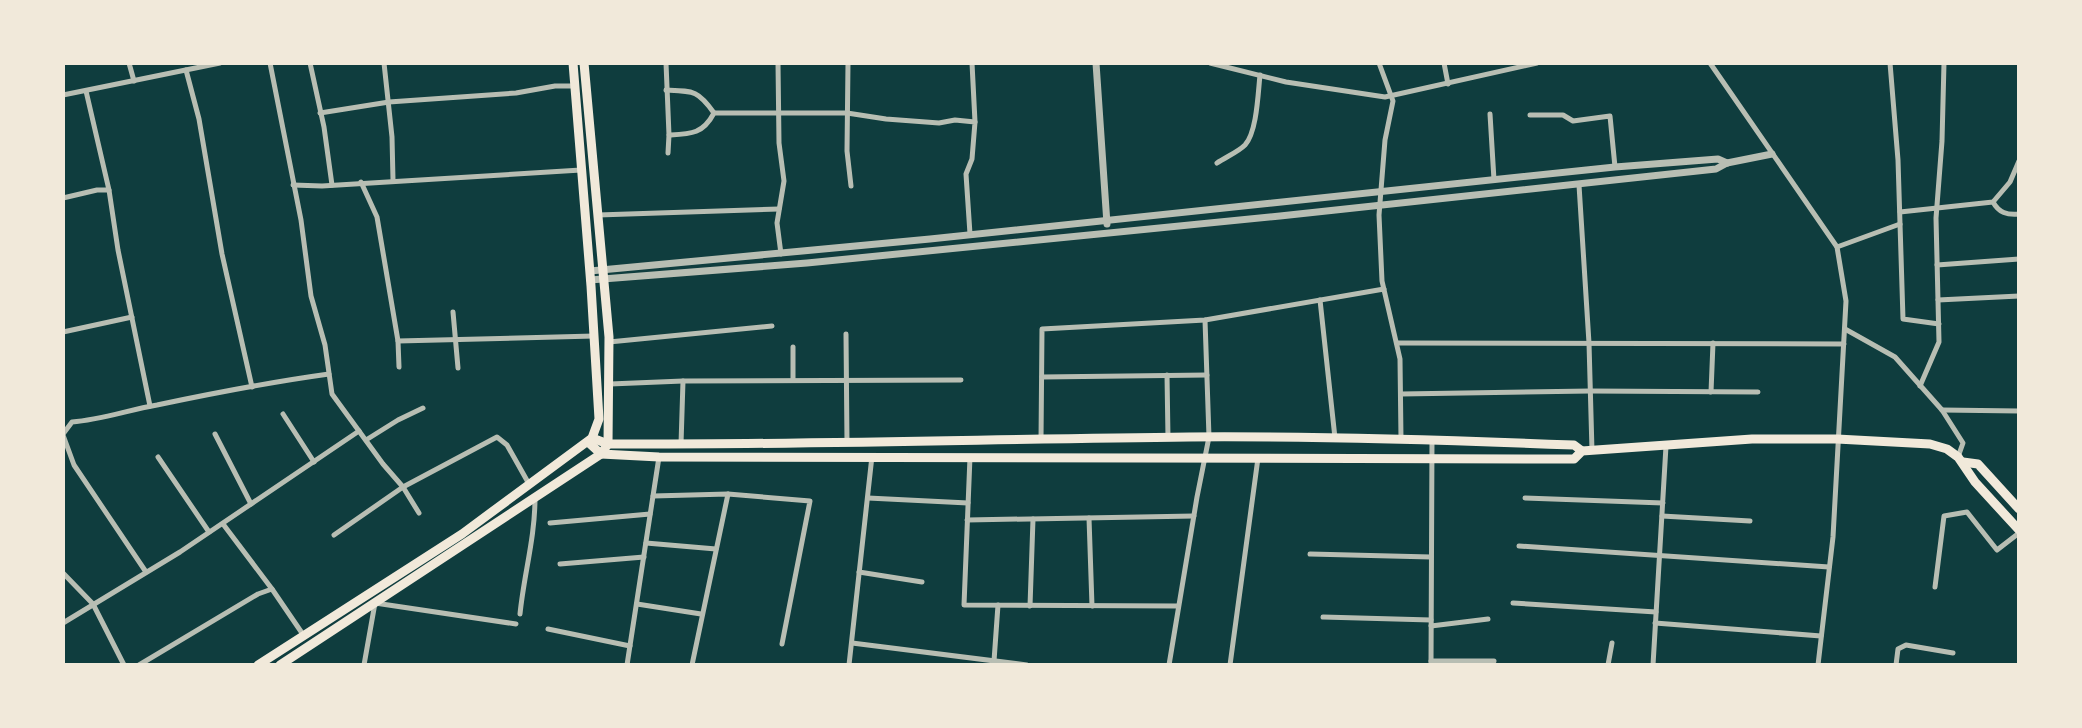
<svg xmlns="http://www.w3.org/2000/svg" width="2082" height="728" viewBox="0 0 2082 728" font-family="Figtree,sans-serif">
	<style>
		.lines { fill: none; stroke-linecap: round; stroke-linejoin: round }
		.minor { stroke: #b8beb3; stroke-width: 5 }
		.tertiary { stroke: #b8beb3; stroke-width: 7 }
		.primary { stroke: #f1e9da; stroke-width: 9 }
		.trunk { stroke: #f1e9da; stroke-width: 9 }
	</style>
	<rect width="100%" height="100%" fill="#0f3d3e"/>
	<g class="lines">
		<g class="minor">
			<path d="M 129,63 L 134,81"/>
			<path d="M 270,63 L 301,220 L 311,296 L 325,345 L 332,394 L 383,464 L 403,487 L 419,513"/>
			<path d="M 310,63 L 324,127 L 332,185"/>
			<path d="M 384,63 L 392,137 L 393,180"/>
			<path d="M 666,63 L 669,135 C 691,134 703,134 714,113 L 847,113 L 886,119 L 939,123 L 955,120 L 975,122 L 972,159 L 966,174 L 970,234"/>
			<path d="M 778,63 L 779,143 L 784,181 L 777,223 L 781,254"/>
			<path d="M 848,63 L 847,151 L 851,186"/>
			<path d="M 972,63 L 975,122"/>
			<path d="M 1210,63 L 1286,82 L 1385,97 L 1537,63"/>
			<path d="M 1379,63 L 1393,101 L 1385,140 L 1379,215 L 1382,281 L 1400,359 L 1401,439"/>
			<path d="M 1444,63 L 1448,84"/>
			<path d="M 1710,63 L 1837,247 L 1846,301 L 1833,537 L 1818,665"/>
			<path d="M 1890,63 L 1898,160 L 1903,319 L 1939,324"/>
			<path d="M 186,70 L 199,119 L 222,254 L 252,387"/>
			<path d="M 666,90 C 693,91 698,90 714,113"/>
			<path d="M 63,95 L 220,63"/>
			<path d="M 320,113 L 389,102 L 516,93 L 555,86 L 575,86"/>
			<path d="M 1490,114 L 1494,180"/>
			<path d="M 1530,115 L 1563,115 L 1573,121 L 1610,116 L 1615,167"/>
			<path d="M 668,153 L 669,135"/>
			<path d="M 1217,163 C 1226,157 1238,152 1245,145 C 1257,132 1258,93 1260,75"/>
			<path d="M 361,182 L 377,217 L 398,341 L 594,336"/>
			<path d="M 293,185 L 322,186 L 581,170"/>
			<path d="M 1579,185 L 1589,343 L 1592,451"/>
			<path d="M 109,190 L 118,250 L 150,406"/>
			<path d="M 63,198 L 97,190 L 109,190 L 86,91"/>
			<path d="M 1993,202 C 1999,213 2007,215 2019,214"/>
			<path d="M 1900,212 L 1993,202 L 2010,182 L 2019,161"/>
			<path d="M 598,215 L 779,209"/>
			<path d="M 1837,247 L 1900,224"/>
			<path d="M 1937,265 L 2019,259"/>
			<path d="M 1320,300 L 1335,438"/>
			<path d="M 1938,300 L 2019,296"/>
			<path d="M 453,312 L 458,368"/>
			<path d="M 1845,329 L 1895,357 L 1942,410 L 1963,443 L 1958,457"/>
			<path d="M 63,332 L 132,317"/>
			<path d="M 846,334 L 847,443"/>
			<path d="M 398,341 L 399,367"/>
			<path d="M 609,342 L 772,326"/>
			<path d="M 1397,343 L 1844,344"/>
			<path d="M 793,347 L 793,379"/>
			<path d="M 1167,375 L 1168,438"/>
			<path d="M 1042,377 L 1207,375"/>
			<path d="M 610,384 L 683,381"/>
			<path d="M 1920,386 L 1939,342 L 1936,218 L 1942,141 L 1944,63"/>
			<path d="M 1711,392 L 1713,343"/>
			<path d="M 1401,394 L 1590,391 L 1758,392"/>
			<path d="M 1942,410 L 2019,411"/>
			<path d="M 283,414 L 314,462"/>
			<path d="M 63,434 L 72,422 C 101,420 128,410 157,405 C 214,393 271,382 329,374"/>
			<path d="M 215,434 L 251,504"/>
			<path d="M 63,435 L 74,465 L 146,572"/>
			<path d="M 366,440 L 398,420 L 423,408"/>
			<path d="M 1041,440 L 1042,329 L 1205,320 L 1384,289"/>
			<path d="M 681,444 L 683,381 L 961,380"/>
			<path d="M 158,457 L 209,532"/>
			<path d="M 970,457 L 964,605 L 1178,606"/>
			<path d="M 653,496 L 728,494 L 810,501 L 782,644"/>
			<path d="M 868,498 L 968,503"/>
			<path d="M 1525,498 L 1663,503"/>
			<path d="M 1662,516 L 1750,521"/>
			<path d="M 1089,518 L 1092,606"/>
			<path d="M 967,520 L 1194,516"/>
			<path d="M 550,523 L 650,514"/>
			<path d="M 223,524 L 272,589 L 304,636"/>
			<path d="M 334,535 L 403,487 L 497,437 L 507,445 L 529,484"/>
			<path d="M 646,543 L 716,549"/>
			<path d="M 1519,546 L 1829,567"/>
			<path d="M 1310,554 L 1431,557"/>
			<path d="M 560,564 L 644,557"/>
			<path d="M 859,572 L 922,582"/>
			<path d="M 63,573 L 93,604 L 124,665"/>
			<path d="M 1935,587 L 1944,516 L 1967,512 L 1997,550 L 2019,533"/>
			<path d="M 375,603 L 516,624"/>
			<path d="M 1513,603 L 1656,612"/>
			<path d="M 637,604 L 701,614"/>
			<path d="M 1030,606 L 1033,519"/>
			<path d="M 520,614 C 524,574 535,538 535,498"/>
			<path d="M 1323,617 L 1431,620"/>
			<path d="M 63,623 L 180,552 L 359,431"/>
			<path d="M 1655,623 L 1821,636"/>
			<path d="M 1431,626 L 1488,619"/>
			<path d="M 548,629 L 630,646"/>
			<path d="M 852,643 L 1027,665"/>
			<path d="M 994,661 L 998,605"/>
			<path d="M 1431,661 L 1494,661"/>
			<path d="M 139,665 L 258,594 L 272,589"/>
			<path d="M 364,665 L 375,603"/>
			<path d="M 627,665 L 659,457"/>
			<path d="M 692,665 L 728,494"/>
			<path d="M 849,665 L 872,456"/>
			<path d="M 1169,665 L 1197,497 L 1209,437 L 1205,320"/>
			<path d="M 1230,665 L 1258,458"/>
			<path d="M 1431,665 L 1432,440"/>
			<path d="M 1608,665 L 1612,643"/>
			<path d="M 1653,665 L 1666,446"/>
			<path d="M 1896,665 L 1898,649 L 1906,645 L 1953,653"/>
		</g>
		<g class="tertiary">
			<path d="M 1096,63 L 1107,224"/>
			<path d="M 590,271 L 930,239 L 1615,167 L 1718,159 L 1727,163"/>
			<path d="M 590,280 L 807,263 L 1280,216 L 1716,169 L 1727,163 L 1772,154"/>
		</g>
		<g class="primary">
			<path d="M 592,438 L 608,444 C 802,445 995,439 1189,437 C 1317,436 1446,440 1574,445 L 1582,451"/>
			<path d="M 588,442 L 601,454 L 659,457 L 1574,459 L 1582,451 L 1752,439 L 1837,439 L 1930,444 L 1947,449 L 1958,457 L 1975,482 L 2019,530"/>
			<path d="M 1963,462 L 1978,464 L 2019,509"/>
		</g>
		<g class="trunk">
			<path d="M 258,665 L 462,534 L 592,438 L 599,419 L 591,286 L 573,63"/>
			<path d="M 280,665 L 601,454 L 608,444 L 609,337 L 584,63"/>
		</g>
	</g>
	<rect width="2082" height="728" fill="none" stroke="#f1e9da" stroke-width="130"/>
</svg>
